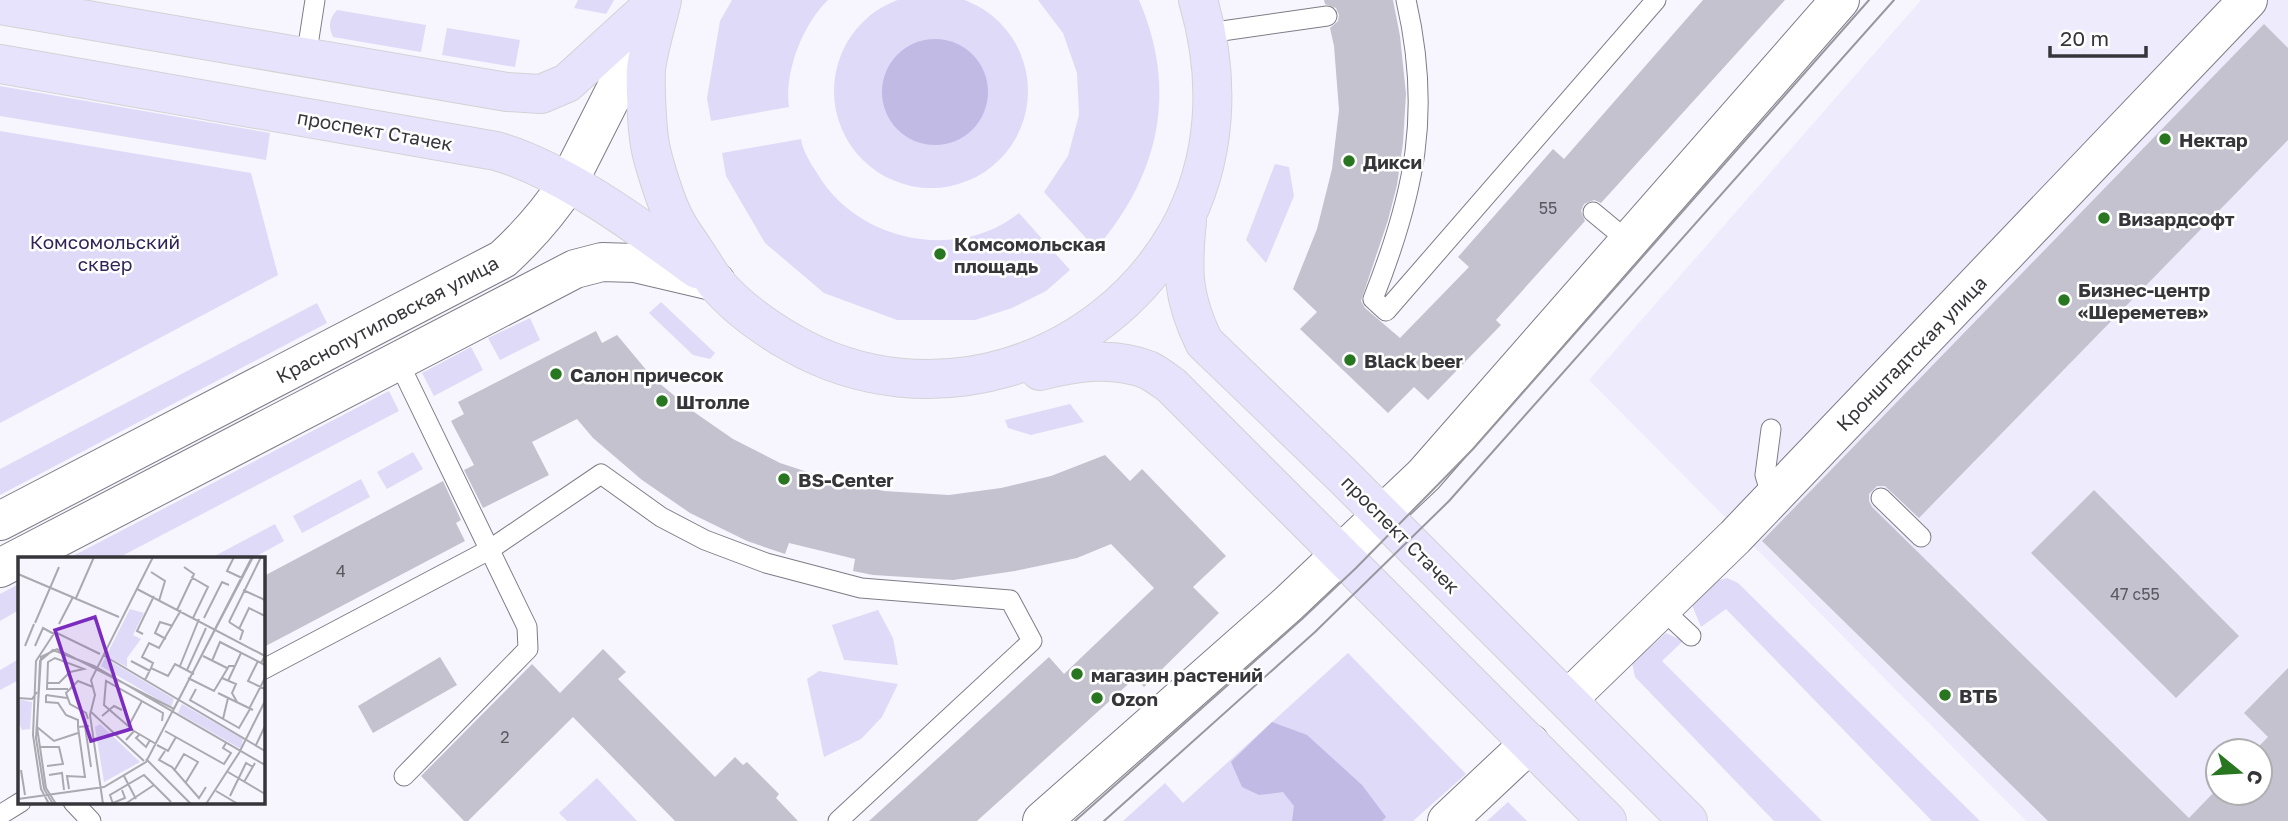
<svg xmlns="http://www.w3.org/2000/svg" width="2288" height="821" viewBox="0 0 2288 821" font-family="'Golos Text',sans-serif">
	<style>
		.built { fill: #eeecfc; fill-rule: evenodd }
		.green { fill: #dedaf7 }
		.forest { fill: #c0bae5 }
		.building { fill: #c4c2ce }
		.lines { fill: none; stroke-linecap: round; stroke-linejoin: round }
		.lane-casing { stroke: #7e7d87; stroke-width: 21 }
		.street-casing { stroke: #7e7d87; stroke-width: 40 }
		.secondary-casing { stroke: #7e7d87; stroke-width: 40 }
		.primary-casing { stroke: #d3d3d4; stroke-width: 40 }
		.lane { stroke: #fff; stroke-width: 19 }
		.street { stroke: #fff; stroke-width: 38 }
		.secondary { stroke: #fff; stroke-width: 38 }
		.primary { stroke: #e7e3fd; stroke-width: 38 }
		.tram { stroke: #98979e; stroke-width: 2 }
		.poi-dot { fill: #287720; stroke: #fff; stroke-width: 2.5 }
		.labels { text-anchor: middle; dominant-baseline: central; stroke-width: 5; stroke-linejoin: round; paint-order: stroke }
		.number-label { font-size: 16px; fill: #5a585f }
		.street-label { font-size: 19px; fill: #36353a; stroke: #fff }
		.poi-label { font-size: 19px; font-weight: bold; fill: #36353a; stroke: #fff; text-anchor: start }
		.park-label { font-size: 19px; fill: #322459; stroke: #fff }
		.inset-road { fill: none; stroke: #aaa9b0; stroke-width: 2 }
		.view { fill: #7b2cbf; fill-opacity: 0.15; stroke: #7b2cbf; stroke-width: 3.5 }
		.inset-edge { fill: none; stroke: #36353a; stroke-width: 3.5 }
	</style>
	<rect width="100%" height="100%" fill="#f7f6fe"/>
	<path class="built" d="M 1921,0 L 2288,0 L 2288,821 L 2026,821 L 1589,380 ZM 2218,751 L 2260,751 L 2260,793 L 2218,793 Z"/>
	<g class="green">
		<circle cx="931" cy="91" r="97"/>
		<path d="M 578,0 L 614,0 L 606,14 L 574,8 Z"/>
		<path d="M 732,0 L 828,0 C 803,24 784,72 789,107 L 711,121 L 707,98 L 720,21 Z"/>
		<path d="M 1038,0 L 1139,0 C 1178,91 1160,174 1096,249 L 1044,192 L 1068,156 L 1079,115 L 1077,73 L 1063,33 Z"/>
		<path d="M 337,10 L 426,25 L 421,52 L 333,37 C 328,26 329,19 337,10 Z"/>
		<path d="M 447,28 L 520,40 L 515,67 L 442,55 Z"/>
		<path d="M 0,86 L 270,133 L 266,160 L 0,116 Z"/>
		<path d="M 0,131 L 251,173 L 278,275 L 0,423 Z"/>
		<path d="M 801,139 C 803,152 810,162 817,173 C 856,241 957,263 1019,213 L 1070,270 L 1046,291 L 1012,308 L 975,320 L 897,320 L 824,293 L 765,243 L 726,176 L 722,153 Z"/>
		<path d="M 1275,164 L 1289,167 L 1294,196 L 1266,263 L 1246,240 Z"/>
		<path d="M 661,302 L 715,353 L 710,359 L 693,355 L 649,313 Z"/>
		<path d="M 317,303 L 327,323 L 0,495 L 0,469 Z"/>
		<path d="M 530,318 L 540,340 L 500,360 L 488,338 Z"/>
		<path d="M 471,347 L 483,370 L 434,396 L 422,373 Z"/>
		<path d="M 389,391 L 399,411 L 118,558 L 69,558 Z"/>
		<path d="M 1070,404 L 1084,422 L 1031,435 L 1008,428 L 1005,420 Z"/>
		<path d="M 413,452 L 423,469 L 387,489 L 377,472 Z"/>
		<path d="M 361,479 L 370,497 L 302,533 L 293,516 Z"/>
		<path d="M 275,524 L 284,541 L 253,558 L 211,558 Z"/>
		<path d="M 1727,578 L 1738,583 L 1980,821 L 1932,821 L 1726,609 L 1701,627 L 1692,605 L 1716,581 Z"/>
		<path d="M 19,584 L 19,610 L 0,621 L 0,594 Z"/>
		<path d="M 878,610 L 893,638 L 898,665 L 844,660 L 832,625 Z"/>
		<path d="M 1666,633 L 1683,641 L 1662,661 L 1822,821 L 1774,821 L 1635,677 L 1632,663 Z"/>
		<path d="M 1348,653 L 1466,774 L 1413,821 L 1123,821 L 1165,783 L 1183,803 Z"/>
		<path d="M 19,659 L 19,680 L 0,690 L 0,670 Z"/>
		<path d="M 819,671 L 898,684 L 882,717 L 861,739 L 824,757 L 807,679 Z"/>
		<path d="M 597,778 L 637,821 L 567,821 L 559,813 Z"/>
		<path d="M 1508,802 L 1527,821 L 1487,821 Z"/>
	</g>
	<g class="forest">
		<circle cx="935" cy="92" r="53"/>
		<path d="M 1272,722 L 1307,735 L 1362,785 L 1386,817 L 1382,821 L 1292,821 L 1294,806 L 1283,792 L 1259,795 L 1242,787 L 1231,762 Z"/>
	</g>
	<g class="building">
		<path d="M 1324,0 L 1393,0 L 1400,36 L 1406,94 L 1403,143 L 1397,185 L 1388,220 L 1361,301 L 1365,308 L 1400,338 L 1469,267 L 1458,257 L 1553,149 L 1564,159 L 1703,0 L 1785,0 L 1601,203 L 1594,200 L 1584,204 L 1581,211 L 1585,221 L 1496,320 L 1501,325 L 1428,400 L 1414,387 L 1388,413 L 1300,329 L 1317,312 L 1293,289 L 1317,229 L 1332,169 L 1339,110 L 1334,46 L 1330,28 L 1338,21 L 1339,15 L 1336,8 L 1325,4 Z"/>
		<path d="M 2264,24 L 2288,48 L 2288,140 L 1919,518 L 1885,486 L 1877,486 L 1869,494 L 1869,501 L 1872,507 L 2189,818 L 2218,788 L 2218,793 L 2260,793 L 2260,751 L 2254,751 L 2268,737 L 2244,713 L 2288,668 L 2288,821 L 2048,821 L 1762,541 Z"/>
		<path d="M 596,331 L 602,343 L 617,335 L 653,378 L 694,412 L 733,439 L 780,463 L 835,481 L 884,491 L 949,495 L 1001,488 L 1051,476 L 1105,455 L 1130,481 L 1142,469 L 1226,556 L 1193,587 L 1219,613 L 1144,687 L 1135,678 L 977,821 L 869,821 L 1049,657 L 1064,674 L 1154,588 L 1111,544 L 1077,558 L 1015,571 L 953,580 L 873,575 L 853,571 L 855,559 L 789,543 L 785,554 L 747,541 L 690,513 L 642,480 L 593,438 L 577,419 L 532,442 L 549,475 L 483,508 L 464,470 L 474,465 L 451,421 L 464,414 L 458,402 Z"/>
		<path d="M 443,481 L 461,520 L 456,523 L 465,541 L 262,648 L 262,577 Z"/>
		<path d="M 2094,490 L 2239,636 L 2176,698 L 2031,553 Z"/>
		<path d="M 603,649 L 626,672 L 618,679 L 715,777 L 735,757 L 743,765 L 747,762 L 779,794 L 776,798 L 798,821 L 675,821 L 573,717 L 468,821 L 464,821 L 421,776 L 532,664 L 560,693 Z"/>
		<path d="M 440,657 L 457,685 L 373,733 L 358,706 Z"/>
	</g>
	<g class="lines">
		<g class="lane-casing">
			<g id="lane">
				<path d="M 1406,0 C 1432,112 1415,193 1373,299 L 1386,311 L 1656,0"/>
				<path d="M 1208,33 L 1327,16"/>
				<path d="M 306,58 L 315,0"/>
				<path d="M 1593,212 L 1628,241"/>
				<path d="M 398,361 L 527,627 L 528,649 L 404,776"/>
				<path d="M 1771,429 L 1765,475 L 1772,498"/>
				<path d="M 1881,498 L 1921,537"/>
				<path d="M 1661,608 L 1691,636"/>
				<path d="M 262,670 L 489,550 L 601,474 L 661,517 L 705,540 L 766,563 L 861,588 L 1010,600 L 1032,641 L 838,821"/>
				<path d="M 73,802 L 91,821"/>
				<path d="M 0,815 L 21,802"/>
			</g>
		</g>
		<g class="street-casing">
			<g id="street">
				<path d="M 1568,699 L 1735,537 L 2248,0"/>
				<path d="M 1042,821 L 1288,604 L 1424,475 L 1840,0"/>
				<path d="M 1447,821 L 1530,743"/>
			</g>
		</g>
		<g class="secondary-casing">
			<g id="secondary">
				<path d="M 0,521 L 503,259 C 528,236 549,212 568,183 L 650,21"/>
				<path d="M 0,568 L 575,269 L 602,262 L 635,263 L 716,282"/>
			</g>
		</g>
		<g class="primary-casing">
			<g id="primary">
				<path d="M 662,0 C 657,22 649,46 646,69 C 645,86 647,129 650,145 C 653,162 666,203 674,218 C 679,229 688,240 694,250 C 701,260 708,272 715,282 C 736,307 764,327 792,343 C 929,421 1101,367 1178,232 C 1218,160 1221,78 1198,0"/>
				<path d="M 0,5 L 507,92 L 541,94 L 567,83 L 658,0"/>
				<path d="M 0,64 L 496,151 C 563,170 641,228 697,269"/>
				<path d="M 1187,221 C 1182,270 1182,297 1204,342 L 1343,476 L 1688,821"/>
				<path d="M 1040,371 C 1075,362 1113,356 1148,370 C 1156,374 1164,380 1171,385 L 1607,821"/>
			</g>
		</g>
		<use href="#lane" class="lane"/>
		<use href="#street" class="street"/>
		<use href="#secondary" class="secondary"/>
		<use href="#primary" class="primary"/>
		<g class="tram">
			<path d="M 1075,821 L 1302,619 L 1356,568 L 1473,449 L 1869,0"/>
			<path d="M 1104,821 L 1315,632 L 1449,501 L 1894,0"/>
		</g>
	</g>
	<g class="poi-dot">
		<circle cx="2165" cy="139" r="7"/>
		<circle cx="1349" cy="161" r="7"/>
		<circle cx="2104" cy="218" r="7"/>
		<circle cx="940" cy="254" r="7"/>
		<circle cx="2064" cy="300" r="7"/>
		<circle cx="1350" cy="360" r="7"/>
		<circle cx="556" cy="374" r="7"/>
		<circle cx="662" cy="401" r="7"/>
		<circle cx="784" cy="479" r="7"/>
		<circle cx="1077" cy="674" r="7"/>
		<circle cx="1945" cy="695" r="7"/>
		<circle cx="1097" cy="698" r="7"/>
	</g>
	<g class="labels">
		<g class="number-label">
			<text x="1548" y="208">55</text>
			<text x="341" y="571">4</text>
			<text x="2135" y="594">47 с55</text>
			<text x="505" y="737">2</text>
		</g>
		<g class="street-label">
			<text transform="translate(375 130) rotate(10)">проспект Стачек</text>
			<text transform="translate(387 319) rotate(-28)">Краснопутиловская улица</text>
			<text transform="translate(1911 353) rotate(-46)">Кронштадтская улица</text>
			<text transform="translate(1401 534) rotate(45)">проспект Стачек</text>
		</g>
		<g class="poi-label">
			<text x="2179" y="139">Нектар</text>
			<text x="1363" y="161">Дикси</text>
			<text x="2118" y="218">Визардсофт</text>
			<text x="954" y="243">Комсомольская<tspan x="954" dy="22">площадь</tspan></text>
			<text x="2078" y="289">Бизнес-центр<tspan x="2078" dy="22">«Шереметев»</tspan></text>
			<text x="1364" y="360">Black beer</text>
			<text x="570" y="374">Салон причесок</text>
			<text x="676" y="401">Штолле</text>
			<text x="798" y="479">BS-Сеntеr</text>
			<text x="1091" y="674">магазин растений</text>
			<text x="1959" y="695">ВТБ</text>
			<text x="1111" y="698">Ozon</text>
		</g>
		<g class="park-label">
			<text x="105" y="241">Комсомольский<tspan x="105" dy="22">сквер</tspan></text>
		</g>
	</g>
	<g transform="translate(18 557)">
		<rect width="247" height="247" fill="#f7f6fe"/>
		<path d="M 112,52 L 126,56 L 115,78 L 123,82 L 109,101 L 109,110 L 88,99 ZM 87,101 L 156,142 L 153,150 L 83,109 ZM 0,142 L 14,145 L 12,172 L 4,173 L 0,163 ZM 164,147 L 225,182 L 223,192 L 160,156 ZM 82,167 L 122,205 L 86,225 L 77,170 Z" fill="#dedaf7"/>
		<path class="inset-road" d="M 216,0 L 209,14 L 224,21M 133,15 L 147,24 L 141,44M 0,17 L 101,60M 173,20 L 190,30 L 175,61M 119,32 L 247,99 L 243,106M 225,33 L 247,43M 58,41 L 76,0M 159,53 L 176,17 L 166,10M 186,61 L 204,25 L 211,28M 211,65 L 243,0M 211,65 L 225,74 L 222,83M 17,66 L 41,10M 41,67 L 55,40M 221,72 L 231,51 L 247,59M 125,77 L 119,74 L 136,39M 148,82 L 137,76 L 142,65 L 155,69M 7,89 L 16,67M 17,89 L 25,71 L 36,77M 85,98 L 247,194M 185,99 L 209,111M 113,104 L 132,114M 194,104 L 202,85 L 247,108M 240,104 L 230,124 L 247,132M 162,109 L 181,62M 133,111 L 135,106 L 124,100 L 131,86 L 141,91 L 163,53M 169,113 L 188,71M 170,121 L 196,134 L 211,109 L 217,109M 204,121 L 218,127 L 214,136 L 219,145M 127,123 L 133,111 L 150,119 L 157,107 L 176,117M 210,124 L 223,96M 28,132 L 50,132M 29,132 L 30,105 L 37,101 L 66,112 L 52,115 L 41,126 L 30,126M 178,132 L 172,143 L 221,171 L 232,152M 200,136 L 235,153M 28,138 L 28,145 L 40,146 L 48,158 L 60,163 L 60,170 L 71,169M 28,138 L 49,141M 0,141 L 14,142 L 19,135M 231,152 L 247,121M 72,154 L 126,204M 84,159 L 96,149 L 104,153M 70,162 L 68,156 L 52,147 L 48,136 L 60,124 L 75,130M 205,162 L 210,141M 67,169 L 73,210M 19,170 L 36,184 L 60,176M 110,170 L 124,144M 116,174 L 138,187M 147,174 L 206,207 L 213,196 L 205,191 L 208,186M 121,178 L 118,181 L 128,190 L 132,183M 108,183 L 116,174 L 86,148 L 88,124 L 145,156 L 144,164M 139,188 L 150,194 L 158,180M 238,188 L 247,169M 22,190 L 41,190 L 45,207 L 29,209M 147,194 L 141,203 L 154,210 L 181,241 L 188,230M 128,202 L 173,247M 3,213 L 7,238M 156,214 L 166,197 L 180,205 L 168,225M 210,215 L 247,237M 31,218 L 44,216 L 46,233M 106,219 L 118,242M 226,225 L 237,206M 51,232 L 49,219 L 67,220 L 60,170M 198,234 L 220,247M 212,239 L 228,206 L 235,210M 0,242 L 86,230 L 128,205 L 235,0M 95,246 L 107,241 L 104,233M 31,247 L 23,232 L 15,178 L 18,104 L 37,75 L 82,97M 35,247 L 26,232 L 18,181 L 23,100 L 39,92 L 156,152 L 234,0M 38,247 L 28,231 L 19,170 L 22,104 L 35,93 L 76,109 L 247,208M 85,247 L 72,158 L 77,138 L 73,123 L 135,0M 95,247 L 92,238 L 126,218 L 153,245M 107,247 L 136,228M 188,247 L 221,196 L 247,144"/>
		<path class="view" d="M 77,60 L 113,172 L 73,184 L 37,73 Z"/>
		<rect width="247" height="247" class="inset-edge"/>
	</g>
	<g transform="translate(2239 772) rotate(108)"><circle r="33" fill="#ffffff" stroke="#afaeb0" stroke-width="2"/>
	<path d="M0-5L12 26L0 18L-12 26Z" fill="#287720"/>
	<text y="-10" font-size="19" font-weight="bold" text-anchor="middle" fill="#36353a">С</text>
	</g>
	<path d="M2050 46v10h96v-10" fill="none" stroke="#36353a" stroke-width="3.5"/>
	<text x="2060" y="46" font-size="21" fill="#36353a" stroke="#ffffff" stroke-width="5" paint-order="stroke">20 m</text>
</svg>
